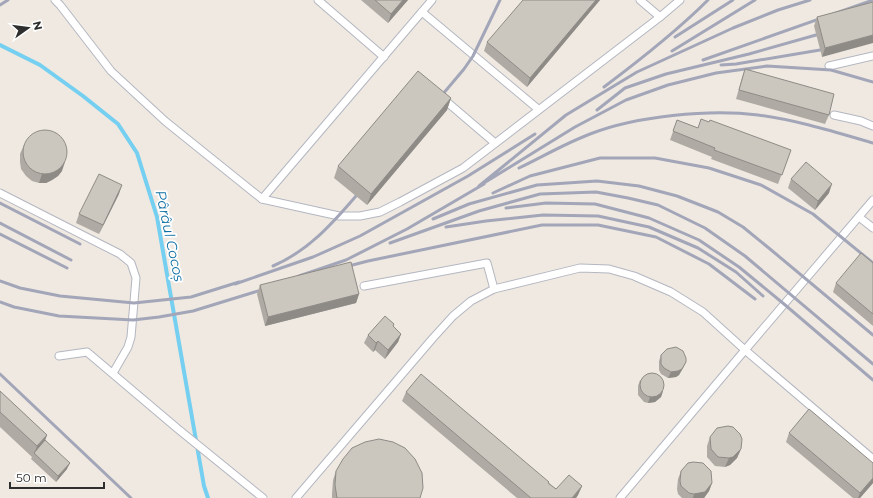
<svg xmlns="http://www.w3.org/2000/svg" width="873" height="498" viewBox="0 0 873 498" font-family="Montserrat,sans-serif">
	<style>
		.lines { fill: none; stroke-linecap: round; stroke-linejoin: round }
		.stream { stroke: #75cff0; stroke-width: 4 }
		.service-casing { stroke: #b4b7c1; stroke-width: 9 }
		.service { stroke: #fff; stroke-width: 7 }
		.rail { stroke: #a3a6b8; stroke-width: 3 }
		.wall { fill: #afaba4 }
		.shaded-wall { fill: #8e8b86 }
		.building { fill: #cbc7bf; stroke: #8e8b86 }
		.labels { text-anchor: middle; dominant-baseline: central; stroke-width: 3.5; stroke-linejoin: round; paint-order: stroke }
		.water-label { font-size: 14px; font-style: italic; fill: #0d6fa3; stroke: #fff }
	</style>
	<rect width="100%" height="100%" fill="#efe9e1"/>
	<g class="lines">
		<path class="stream" d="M 0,45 L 40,65 L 83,96 L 118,124 L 137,153 L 157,217 L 204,486 L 208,498"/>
		<g class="service-casing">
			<g id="service">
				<path d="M 55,0 L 60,5 L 111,71 L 165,121 L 262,199 L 339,216 L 360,216 L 380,212 L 400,202 L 463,168 L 660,17 L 680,0"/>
				<path d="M 318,0 L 384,57"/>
				<path d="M 640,0 L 660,17"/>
				<path d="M 422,12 L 538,109"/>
				<path d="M 829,66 L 873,56"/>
				<path d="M 447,102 L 495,143"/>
				<path d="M 834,115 L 861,121 L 873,126"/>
				<path d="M 0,193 L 120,254 L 131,263 L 136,278 L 131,337 L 128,347 L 113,373"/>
				<path d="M 262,199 L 432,0"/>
				<path d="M 859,217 L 873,228"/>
				<path d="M 364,286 L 487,263 L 494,289"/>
				<path d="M 59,356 L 87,352 L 178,429 L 263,498"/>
				<path d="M 296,498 L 433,338 L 453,316 L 471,301 L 494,289 L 580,268 L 609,269 L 634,276 L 671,292 L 703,312 L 745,350 L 873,459"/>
				<path d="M 620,498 L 745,350 L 873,200"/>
			</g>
		</g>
		<use href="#service" class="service"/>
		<g class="rail">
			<path d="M 810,0 L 778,10 L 733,28 L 637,72 L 566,115 L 479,186 L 575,127 L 626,100 L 668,85 L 716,73 L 767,66 L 831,70 L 873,82"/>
			<path d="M 0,5 L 8,0"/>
			<path d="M 675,37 L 733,0"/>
			<path d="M 672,51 L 755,0"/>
			<path d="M 703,60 L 873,0"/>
			<path d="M 721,65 L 736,64 L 820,50"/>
			<path d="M 604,87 C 640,60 676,32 708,0"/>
			<path d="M 437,101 L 464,69 L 473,56 L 500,0"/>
			<path d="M 597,110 L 625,88 L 666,74 L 749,54 L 816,35"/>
			<path d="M 519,168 C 542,157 566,143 590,134 C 636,116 709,109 758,115 C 797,120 835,132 873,143"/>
			<path d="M 493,193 L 530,176 L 600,158 L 655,158 L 709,168 L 761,185 L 813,214 L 873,263"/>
			<path d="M 0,203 L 80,244"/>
			<path d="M 506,208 L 546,203 L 595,204 L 649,218 L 699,240 L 739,267 L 784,304 L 873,380"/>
			<path d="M 433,219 L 469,204 L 537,185 L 597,181 L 639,186 L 677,196 L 718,212 L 743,227 L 770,249 L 873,335"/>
			<path d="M 0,223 L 71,260"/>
			<path d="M 446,227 L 486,221 L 543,215 L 598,216 L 649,227 L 698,248 L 736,272 L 763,296"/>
			<path d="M 0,234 L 67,268"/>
			<path d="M 390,243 L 479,211 L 540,194 L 596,192 L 628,198 L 658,205 L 705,228 L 745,256 L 873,364"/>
			<path d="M 273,266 C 308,251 332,224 356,196"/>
			<path d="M 341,268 L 368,261 L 542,225 L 598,225 L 656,237 L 709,264 L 755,299"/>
			<path d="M 299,276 L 346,260 L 407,229 L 484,184"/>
			<path d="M 0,281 L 20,288 L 60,296 L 134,303 L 191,297 L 239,282"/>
			<path d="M 235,284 L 313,257 L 360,236 L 468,176 L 535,134"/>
			<path d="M 0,302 L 14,307 L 59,316 L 133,320 L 159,317 L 193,311 L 268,288"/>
			<path d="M 0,374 L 131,498"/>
		</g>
	</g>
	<g class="wall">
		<path d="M 361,0 L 408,0 L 388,23 Z"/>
		<path d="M 600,0 L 527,87 L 484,51 L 487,42 Z"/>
		<path d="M 873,2 L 822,57 L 814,26 L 817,17 Z"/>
		<path d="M 745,69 L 829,115 L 825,124 L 736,99 L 742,78 Z"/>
		<path d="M 451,98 L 447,110 L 367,205 L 334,178 L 338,166 Z"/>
		<path d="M 677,120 L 698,128 L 791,150 L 778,184 L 711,159 L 712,157 L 670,140 Z"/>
		<path d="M 24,145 L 62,171 L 58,176 L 52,180 L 46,183 L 39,183 L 32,181 L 26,176 L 21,169 L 20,162 L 20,154 Z"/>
		<path d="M 791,179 L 829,193 L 815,210 L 788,188 Z"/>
		<path d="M 119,194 L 99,234 L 76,223 L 79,214 Z"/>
		<path d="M 873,263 L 873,326 L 833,292 L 836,283 Z"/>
		<path d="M 260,285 L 359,294 L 356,303 L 265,326 L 257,294 Z"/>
		<path d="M 394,324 L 393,327 L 401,334 L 398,342 L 385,359 L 375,350 L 373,352 L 364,343 L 368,335 Z"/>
		<path d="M 661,355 L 683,368 L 679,375 L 676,377 L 668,378 L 661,374 L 659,370 L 659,361 Z"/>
		<path d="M 640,380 L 663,391 L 661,397 L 655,402 L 648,403 L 644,402 L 638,395 L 638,386 Z"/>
		<path d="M 0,391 L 47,435 L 45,440 L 67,469 L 56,482 L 31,459 L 32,457 L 0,427 Z"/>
		<path d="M 406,392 L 549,483 L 556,489 L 582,486 L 578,495 L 576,498 L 517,498 L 402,401 Z"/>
		<path d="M 789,433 L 873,483 L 860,498 L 853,498 L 786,442 Z"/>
		<path d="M 710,437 L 741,449 L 737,458 L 730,465 L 725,467 L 715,466 L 707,457 L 707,446 Z"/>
		<path d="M 336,471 L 420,498 L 332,498 L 332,494 L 333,480 Z"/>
		<path d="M 681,471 L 712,483 L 709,491 L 704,498 L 682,498 L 678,494 L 677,489 L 678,479 Z"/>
	</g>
	<g class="shaded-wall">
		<path d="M 403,0 L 408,0 L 388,23 L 391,14 Z"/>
		<path d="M 596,0 L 600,0 L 527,87 L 530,78 Z"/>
		<path d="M 873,35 L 873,43 L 822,57 L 825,48 Z"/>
		<path d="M 451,98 L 447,110 L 367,205 L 371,194 Z"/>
		<path d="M 65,162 L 62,171 L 58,176 L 52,180 L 46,183 L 39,183 L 42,174 Z"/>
		<path d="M 832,184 L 829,193 L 815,210 L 818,201 Z"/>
		<path d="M 122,185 L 119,194 L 99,234 L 103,225 Z"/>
		<path d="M 359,294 L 356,303 L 265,326 L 268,317 Z"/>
		<path d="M 401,334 L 398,342 L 385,359 L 388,350 Z"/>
		<path d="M 378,341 L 375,350 L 373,352 L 376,343 Z"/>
		<path d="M 686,362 L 683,368 L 679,375 L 676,377 L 668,378 L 671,372 Z"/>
		<path d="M 663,391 L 661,397 L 655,402 L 648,403 L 650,397 Z"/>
		<path d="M 47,435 L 43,446 L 34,454 L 37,446 Z"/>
		<path d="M 741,449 L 737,458 L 730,465 L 725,467 L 729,458 Z"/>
		<path d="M 70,463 L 67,469 L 56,482 L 58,476 Z"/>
		<path d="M 873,478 L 873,483 L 860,498 L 858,498 L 860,493 Z"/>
		<path d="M 712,483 L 709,491 L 704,498 L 693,498 L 694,494 Z"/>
		<path d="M 582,486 L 578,495 L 576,498 L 572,498 Z"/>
	</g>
	<g class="building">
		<path d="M 375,0 L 403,0 L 391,14 Z"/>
		<path d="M 523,0 L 596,0 L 530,78 L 487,42 Z"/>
		<path d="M 873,2 L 873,35 L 825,48 L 817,17 Z"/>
		<path d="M 745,69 L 834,94 L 829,115 L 739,90 Z"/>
		<path d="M 418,71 L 451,98 L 371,194 L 338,166 Z"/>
		<path d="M 701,119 L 709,122 L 710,120 L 791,150 L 782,175 L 714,150 L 715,148 L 673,131 L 677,120 L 698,128 Z"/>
		<circle cx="45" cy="152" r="22"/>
		<path d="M 806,162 L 832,184 L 818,201 L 791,179 Z"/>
		<path d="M 99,174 L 122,185 L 103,225 L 79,214 Z"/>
		<path d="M 861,253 L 873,263 L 873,314 L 836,283 Z"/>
		<path d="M 351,262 L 359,294 L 268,317 L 260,285 Z"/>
		<path d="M 385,316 L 394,324 L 393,326 L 401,334 L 388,350 L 378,341 L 376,343 L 368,335 Z"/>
		<path d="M 676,347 L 683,351 L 686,358 L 686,362 L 682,369 L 678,371 L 671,372 L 664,368 L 661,364 L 661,355 L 667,349 Z"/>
		<circle cx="652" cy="385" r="12"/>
		<path d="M 421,374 L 549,482 L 548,483 L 556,489 L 569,475 L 582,486 L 572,498 L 531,498 L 406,392 Z"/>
		<path d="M 0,391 L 47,435 L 37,446 L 0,412 Z"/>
		<path d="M 809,409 L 873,463 L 873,478 L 860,493 L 789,433 Z"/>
		<path d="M 728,426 L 733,427 L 740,434 L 742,439 L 741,449 L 733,457 L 729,458 L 718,457 L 711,449 L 710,437 L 717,428 Z"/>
		<path d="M 379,439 L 393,442 L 405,448 L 415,459 L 422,473 L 423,488 L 420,498 L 337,498 L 335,485 L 336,471 L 343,459 L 352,448 L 365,442 Z"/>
		<path d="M 45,440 L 70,463 L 58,476 L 34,453 Z"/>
		<path d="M 693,462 L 703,463 L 711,471 L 712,483 L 705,492 L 694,494 L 689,493 L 681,486 L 680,481 L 681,471 L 688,463 Z"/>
	</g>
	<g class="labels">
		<g class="water-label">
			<text transform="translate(170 236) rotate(78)">Pârâul Cocoș</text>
		</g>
	</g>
	<g transform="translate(28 28) rotate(76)" stroke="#ffffff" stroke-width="3" paint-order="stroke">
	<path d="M0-3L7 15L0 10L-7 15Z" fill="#2e2e2e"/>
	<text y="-6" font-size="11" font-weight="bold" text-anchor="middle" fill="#2e2e2e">N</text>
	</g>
	<path d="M10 482v6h94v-6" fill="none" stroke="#2e2e2e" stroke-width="2"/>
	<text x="16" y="482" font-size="12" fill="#2e2e2e" stroke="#ffffff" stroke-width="3" paint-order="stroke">50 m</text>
</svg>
